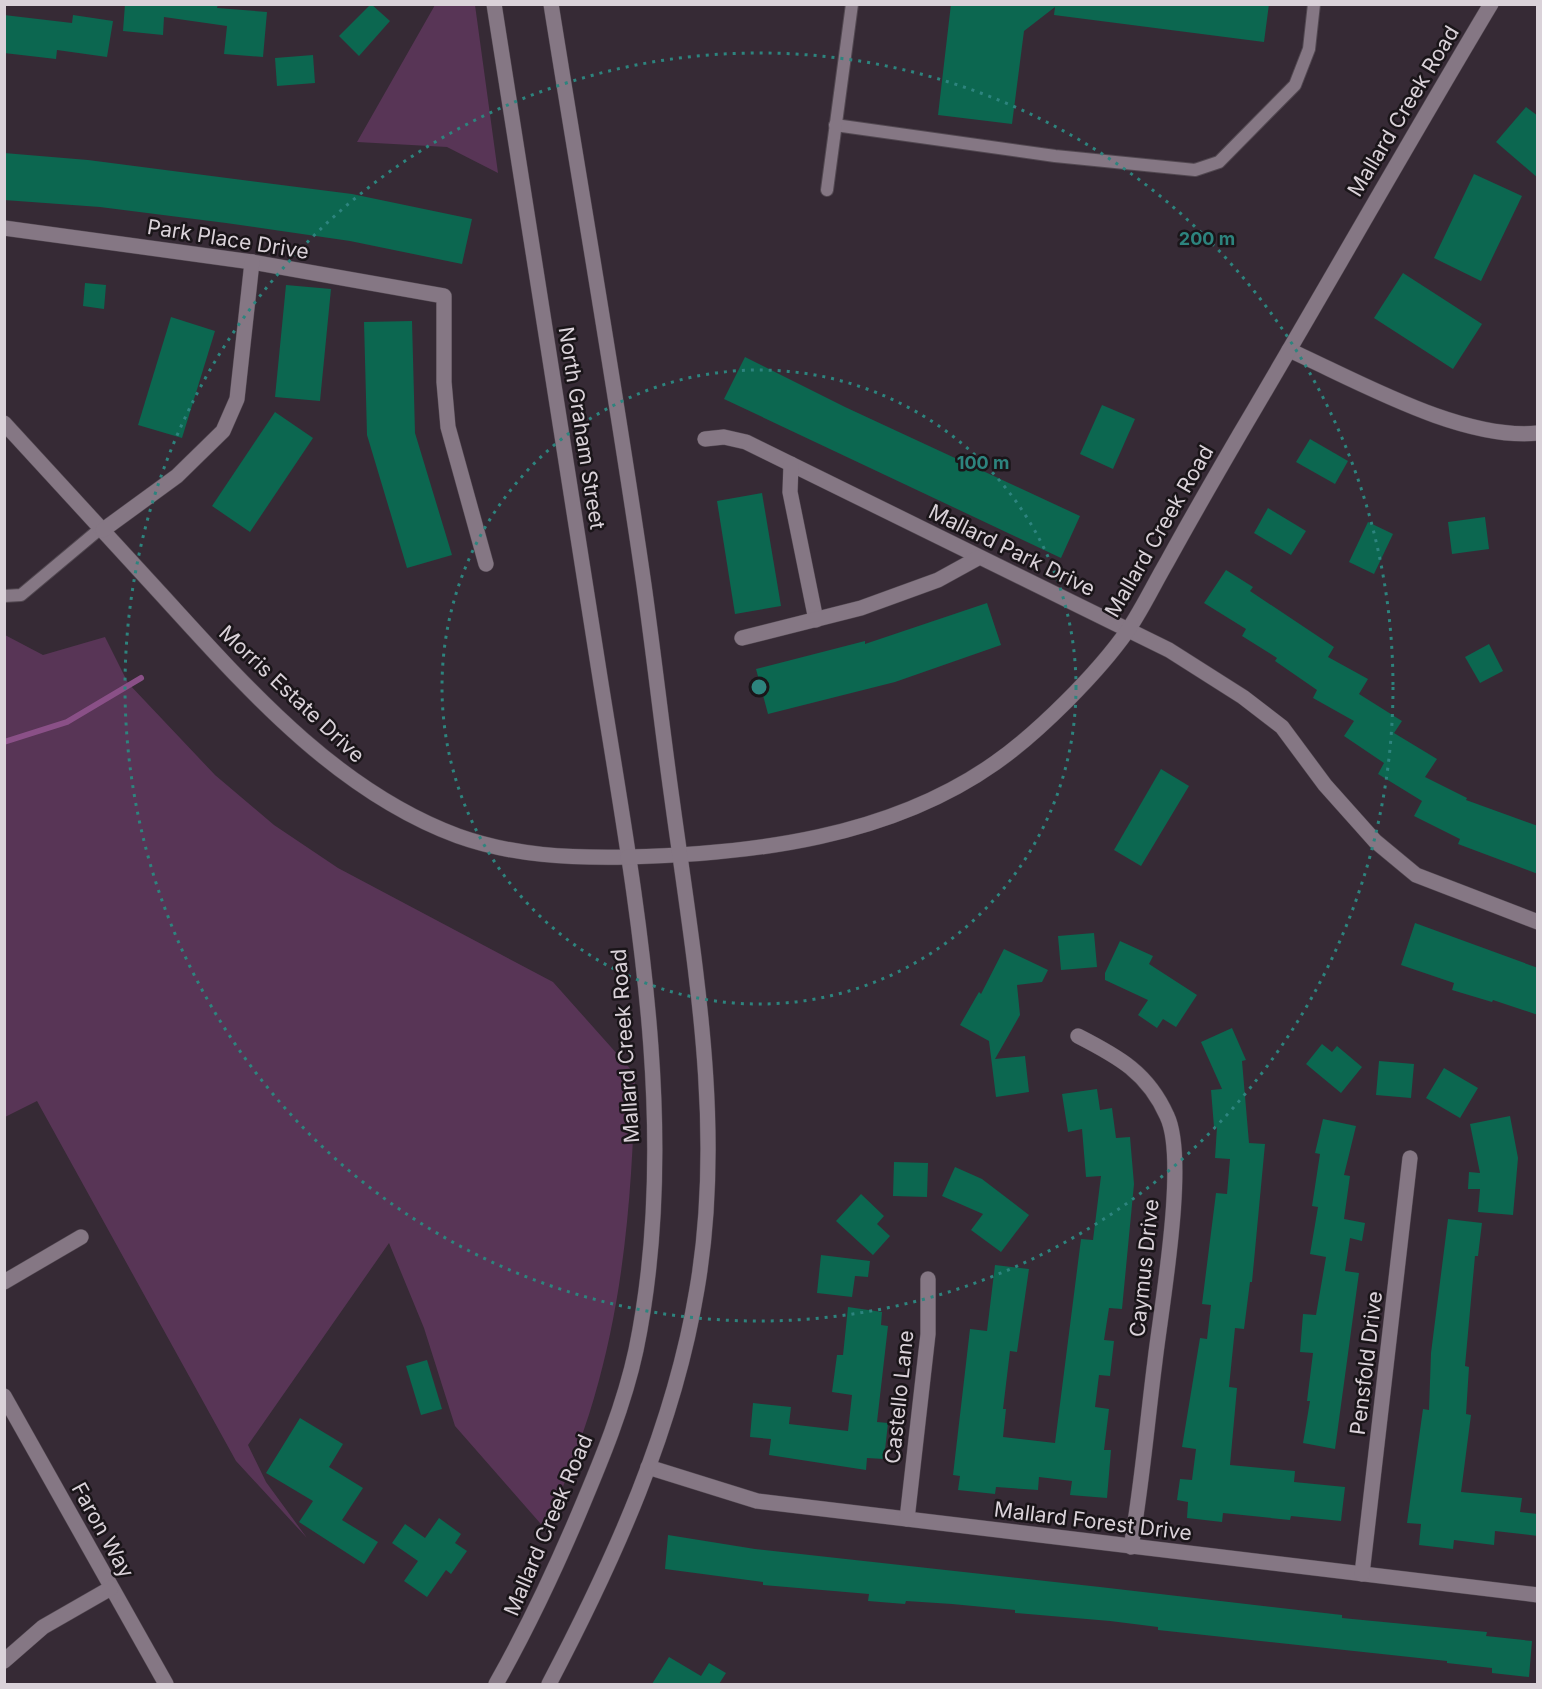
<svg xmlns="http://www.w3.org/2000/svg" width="1542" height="1689" viewBox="0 0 1542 1689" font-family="Inter,sans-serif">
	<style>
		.green { fill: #583556 }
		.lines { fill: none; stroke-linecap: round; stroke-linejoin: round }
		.stream { stroke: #8a5087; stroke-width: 6 }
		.building { fill: #0c6750 }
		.lane-casing { stroke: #524851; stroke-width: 14 }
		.street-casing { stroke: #524851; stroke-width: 16 }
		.secondary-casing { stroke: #524851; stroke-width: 16 }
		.lane { stroke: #857784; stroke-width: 12 }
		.street { stroke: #857784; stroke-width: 15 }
		.secondary { stroke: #857784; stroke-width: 15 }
		.ring { fill: none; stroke: #2d847e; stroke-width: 3; stroke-dasharray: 3 6 }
		.labels { text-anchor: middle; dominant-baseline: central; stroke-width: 5; stroke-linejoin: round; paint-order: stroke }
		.street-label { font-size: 21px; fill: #dad2d9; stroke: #1a1519 }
		.centre { fill: #2d847e; stroke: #1a1519; stroke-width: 3 }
		.ring-label { font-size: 18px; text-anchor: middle; font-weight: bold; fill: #2d847e; stroke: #1a1519; stroke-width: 5; stroke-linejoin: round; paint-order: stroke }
	</style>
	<rect width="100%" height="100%" fill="#362a35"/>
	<g class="green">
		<path d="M 435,5 L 475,5 L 498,173 L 447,147 L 357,142 Z"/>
		<path d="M 5,635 L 43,655 L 105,637 L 128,683 L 215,775 L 274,825 L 338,868 L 553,982 L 635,1074 C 633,1183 625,1293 594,1398 C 581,1443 562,1487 547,1531 L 455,1426 L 424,1328 L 389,1243 L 248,1445 L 266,1482 L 307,1538 L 236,1461 L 37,1101 L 5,1117 Z"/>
	</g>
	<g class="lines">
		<path class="stream" d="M 4,742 L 67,722 L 141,678"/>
	</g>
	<g class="building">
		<path d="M 125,4 L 218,4 L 217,8 L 267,12 L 263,57 L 224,54 L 227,26 L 164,17 L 163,35 L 123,31 Z"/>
		<path d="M 371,4 L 390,21 L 359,56 L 339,36 Z"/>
		<path d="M 951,4 L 1269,4 L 1264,42 L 1054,15 L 1055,7 L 1024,31 L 1012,124 L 938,115 Z"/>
		<path d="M 4,15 L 72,23 L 73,15 L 113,21 L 107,57 L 57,50 L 56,59 L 4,53 Z"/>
		<path d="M 313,55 L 315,83 L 277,86 L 275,58 Z"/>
		<path d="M 1526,107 L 1538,116 L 1538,178 L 1496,142 Z"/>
		<path d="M 4,153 L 88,160 L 352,194 L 472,219 L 462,264 L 350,241 L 226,223 L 100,207 L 4,200 Z"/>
		<path d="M 1474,174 L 1522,196 L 1481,281 L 1434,258 Z"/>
		<path d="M 1403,273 L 1482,324 L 1453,369 L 1374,318 Z"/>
		<path d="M 85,283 L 106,285 L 104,309 L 83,306 Z"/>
		<path d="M 286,285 L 331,289 L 320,401 L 275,397 Z"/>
		<path d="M 171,317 L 215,331 L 182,438 L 138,425 Z"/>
		<path d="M 412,321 L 415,433 L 452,555 L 407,568 L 367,435 L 364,322 Z"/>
		<path d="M 745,357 L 845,407 L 1080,516 L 1061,558 L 724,399 Z"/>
		<path d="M 1102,405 L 1135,419 L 1113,469 L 1080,454 Z"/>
		<path d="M 275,412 L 313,438 L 250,532 L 212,506 Z"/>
		<path d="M 1310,439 L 1348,461 L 1335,484 L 1296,462 Z"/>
		<path d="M 762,493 L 781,606 L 735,614 L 717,501 Z"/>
		<path d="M 1268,508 L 1306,531 L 1291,555 L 1254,533 Z"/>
		<path d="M 1485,517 L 1489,549 L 1452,554 L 1448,522 Z"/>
		<path d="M 1368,522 L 1393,534 L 1374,574 L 1349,562 Z"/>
		<path d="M 1226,570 L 1253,587 L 1250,591 L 1334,647 L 1328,657 L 1368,679 L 1359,694 L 1402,721 L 1394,733 L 1437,759 L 1425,777 L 1467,798 L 1466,800 L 1538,826 L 1538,874 L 1458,844 L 1460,839 L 1414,816 L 1422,801 L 1378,774 L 1384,763 L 1344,736 L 1354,721 L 1313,698 L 1317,690 L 1275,661 L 1277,658 L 1242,636 L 1246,629 L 1204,603 Z"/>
		<path d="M 987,603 L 1001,645 L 895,682 L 768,714 L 756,669 L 865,641 L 865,644 Z"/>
		<path d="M 1489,644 L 1503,671 L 1480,683 L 1465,657 Z"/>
		<path d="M 1161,769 L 1189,786 L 1141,866 L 1114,850 Z"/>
		<path d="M 1415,923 L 1538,968 L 1538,1015 L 1493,1000 L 1492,1002 L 1452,990 L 1454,983 L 1401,965 Z"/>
		<path d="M 1094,933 L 1097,967 L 1061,970 L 1058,936 Z"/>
		<path d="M 1120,941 L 1153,956 L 1149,964 L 1197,995 L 1176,1027 L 1163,1019 L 1157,1028 L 1138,1015 L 1148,1000 L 1105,980 L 1105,973 Z"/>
		<path d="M 1004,949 L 1048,970 L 1042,982 L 1017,985 L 1020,1015 L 995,1059 L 1025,1056 L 1029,1092 L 996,1097 L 989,1041 L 960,1025 L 979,992 L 981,994 Z"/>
		<path d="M 1232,1028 L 1246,1060 L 1242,1061 L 1249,1143 L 1265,1144 L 1252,1282 L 1250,1282 L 1244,1329 L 1235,1328 L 1229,1387 L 1237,1388 L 1230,1465 L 1295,1471 L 1294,1482 L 1345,1487 L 1341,1521 L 1291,1516 L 1290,1520 L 1223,1513 L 1222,1522 L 1187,1518 L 1188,1502 L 1177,1500 L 1180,1479 L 1192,1480 L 1196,1449 L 1182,1447 L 1200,1338 L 1207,1339 L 1211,1305 L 1202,1304 L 1216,1193 L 1227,1194 L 1230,1159 L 1215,1158 L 1217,1127 L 1214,1127 L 1211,1090 L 1222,1089 L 1201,1042 Z"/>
		<path d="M 1322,1044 L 1332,1052 L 1337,1046 L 1362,1067 L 1341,1093 L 1306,1064 Z"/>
		<path d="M 1379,1061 L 1414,1064 L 1411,1098 L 1376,1095 Z"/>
		<path d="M 1444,1068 L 1478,1088 L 1460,1118 L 1426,1098 Z"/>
		<path d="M 1097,1089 L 1100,1110 L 1112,1108 L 1116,1138 L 1130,1137 L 1134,1184 L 1122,1309 L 1109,1308 L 1104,1340 L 1114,1341 L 1110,1376 L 1099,1375 L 1095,1407 L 1109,1409 L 1104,1450 L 1111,1450 L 1107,1498 L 1070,1495 L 1072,1481 L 1039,1477 L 1038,1490 L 996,1487 L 995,1494 L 958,1490 L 960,1476 L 953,1475 L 970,1329 L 987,1331 L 995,1265 L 1029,1269 L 1017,1352 L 1010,1351 L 1003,1409 L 1006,1409 L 1003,1437 L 1055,1443 L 1081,1239 L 1093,1240 L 1101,1176 L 1086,1177 L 1082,1129 L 1068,1132 L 1062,1094 Z"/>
		<path d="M 1510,1116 L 1518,1158 L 1513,1215 L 1478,1212 L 1480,1189 L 1468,1189 L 1469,1172 L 1480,1173 L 1470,1124 Z"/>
		<path d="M 1323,1119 L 1356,1126 L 1344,1175 L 1350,1176 L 1344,1219 L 1365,1223 L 1362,1241 L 1350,1238 L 1345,1271 L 1359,1273 L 1335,1449 L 1303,1443 L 1310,1401 L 1307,1401 L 1313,1353 L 1300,1352 L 1303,1314 L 1316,1315 L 1326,1257 L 1310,1254 L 1318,1207 L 1312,1206 L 1320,1154 L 1315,1153 Z"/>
		<path d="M 894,1162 L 928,1163 L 927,1197 L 893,1196 Z"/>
		<path d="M 955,1167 L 982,1179 L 1029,1215 L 1001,1252 L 971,1230 L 983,1214 L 942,1196 Z"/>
		<path d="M 861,1194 L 884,1216 L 877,1224 L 890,1236 L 873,1255 L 836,1221 Z"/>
		<path d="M 1448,1219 L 1482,1223 L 1478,1256 L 1475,1256 L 1465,1366 L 1469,1367 L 1466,1414 L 1471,1415 L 1461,1492 L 1522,1498 L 1520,1512 L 1538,1514 L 1538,1536 L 1495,1531 L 1494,1545 L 1454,1540 L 1453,1549 L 1419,1545 L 1421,1524 L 1407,1523 L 1423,1409 L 1429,1410 L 1431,1353 Z"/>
		<path d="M 821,1255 L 870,1261 L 868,1277 L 855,1276 L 852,1297 L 817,1293 Z"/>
		<path d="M 848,1307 L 882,1312 L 881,1325 L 888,1326 L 877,1422 L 888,1423 L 884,1459 L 867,1458 L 866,1470 L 769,1455 L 771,1439 L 750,1437 L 753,1403 L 791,1407 L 789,1424 L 848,1431 L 852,1395 L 832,1392 L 837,1355 L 843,1355 Z"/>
		<path d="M 427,1360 L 442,1409 L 421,1415 L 406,1366 Z"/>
		<path d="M 300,1418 L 343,1444 L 329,1467 L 363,1488 L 342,1520 L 378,1542 L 364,1564 L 299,1522 L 313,1501 L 266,1473 Z"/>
		<path d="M 439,1518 L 461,1534 L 455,1543 L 467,1551 L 451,1574 L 446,1570 L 427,1597 L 404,1581 L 418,1561 L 392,1543 L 405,1524 L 425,1538 Z"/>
		<path d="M 668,1535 L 755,1549 L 1100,1587 L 1342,1615 L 1342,1618 L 1487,1632 L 1486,1636 L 1532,1641 L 1529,1677 L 1492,1673 L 1492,1668 L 1447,1663 L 1447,1661 L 1158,1630 L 1158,1627 L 1110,1621 L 1015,1613 L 1015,1610 L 952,1604 L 906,1601 L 905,1604 L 868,1601 L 869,1594 L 763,1585 L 763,1582 L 665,1569 Z"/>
		<path d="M 669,1657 L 701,1676 L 709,1663 L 726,1673 L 719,1684 L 652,1684 Z"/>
	</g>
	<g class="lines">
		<g class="lane-casing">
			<g id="lane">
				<path d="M 835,125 L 1055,156 L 1195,170 L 1219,162 L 1295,85 L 1309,49 L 1314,4"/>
				<path d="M 827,190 L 852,4"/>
				<path d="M 4,596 L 21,595 L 101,528"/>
			</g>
		</g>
		<g class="street-casing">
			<g id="street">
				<path d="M 4,228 L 252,262 L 444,296 L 444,382 L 448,427 L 486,564"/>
				<path d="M 1289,350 C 1358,381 1462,441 1538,433"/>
				<path d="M 4,423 C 57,480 109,537 161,594 C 246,687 336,791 458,836 C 514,856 570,858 628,857"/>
				<path d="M 705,439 L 724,437 L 746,442 L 1169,650 L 1243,697 L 1282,727 L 1325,785 L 1375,841 L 1416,875 L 1538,922"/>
				<path d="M 791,464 L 790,492 L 816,620"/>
				<path d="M 103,530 L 177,476 L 223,431 L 237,399 L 252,262"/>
				<path d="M 742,638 L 861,608 L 938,580 L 978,558"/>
				<path d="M 1078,1036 C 1119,1057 1148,1073 1167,1116 C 1188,1160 1161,1308 1155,1361 C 1147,1423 1142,1485 1131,1547"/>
				<path d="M 4,1282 L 81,1237"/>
				<path d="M 4,1396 L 166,1684"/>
				<path d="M 648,1467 L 757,1501 L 1538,1595"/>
				<path d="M 907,1519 L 928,1334 L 928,1279"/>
				<path d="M 1362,1574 L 1410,1158"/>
				<path d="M 4,1661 L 43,1627 L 111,1588"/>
			</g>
		</g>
		<g class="secondary-casing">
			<g id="secondary">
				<path d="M 494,4 C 529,227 564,449 599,671 C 634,892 682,1128 636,1350 C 624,1406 601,1461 579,1513 C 554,1572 527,1629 496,1684"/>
				<path d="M 628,857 C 754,854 890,837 995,763 C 1038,733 1098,673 1128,630 C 1143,608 1154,584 1167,562 C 1191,518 1216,475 1241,432 C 1325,290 1406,146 1491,4"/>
				<path d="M 549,1684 C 614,1560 674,1428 697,1289 C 725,1126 694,961 672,799 C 662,728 654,656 644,585 C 616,391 582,198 551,4"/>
			</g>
		</g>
		<use href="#lane" class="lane"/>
		<use href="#street" class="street"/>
		<use href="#secondary" class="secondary"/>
	</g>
	<g class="ring">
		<circle cx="759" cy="687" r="317"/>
		<circle cx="759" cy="687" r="634"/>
	</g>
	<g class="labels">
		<g class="street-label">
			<text transform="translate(1403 111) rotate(-59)">Mallard Creek Road</text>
			<text transform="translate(228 239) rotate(9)">Park Place Drive</text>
			<text transform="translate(582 428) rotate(81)">North Graham Street</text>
			<text transform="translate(1159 531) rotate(-60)">Mallard Creek Road</text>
			<text transform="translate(1012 550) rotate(26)">Mallard Park Drive</text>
			<text transform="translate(292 694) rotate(43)">Morris Estate Drive</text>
			<text transform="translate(625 1046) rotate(-94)">Mallard Creek Road</text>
			<text transform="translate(1144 1268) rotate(-84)">Caymus Drive</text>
			<text transform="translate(1366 1363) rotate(-83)">Pensfold Drive</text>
			<text transform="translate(899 1397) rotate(-84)">Castello Lane</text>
			<text transform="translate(1093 1521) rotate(7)">Mallard Forest Drive</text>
			<text transform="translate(548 1525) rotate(-67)">Mallard Creek Road</text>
			<text transform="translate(103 1530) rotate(61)">Faron Way</text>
		</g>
	</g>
	<circle cx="759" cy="687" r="9" class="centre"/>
	<g class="ring-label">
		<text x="1207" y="245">200 m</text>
		<text x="983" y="469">100 m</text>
	</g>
	<rect width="1542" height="1689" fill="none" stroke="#dad2d9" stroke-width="12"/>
</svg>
